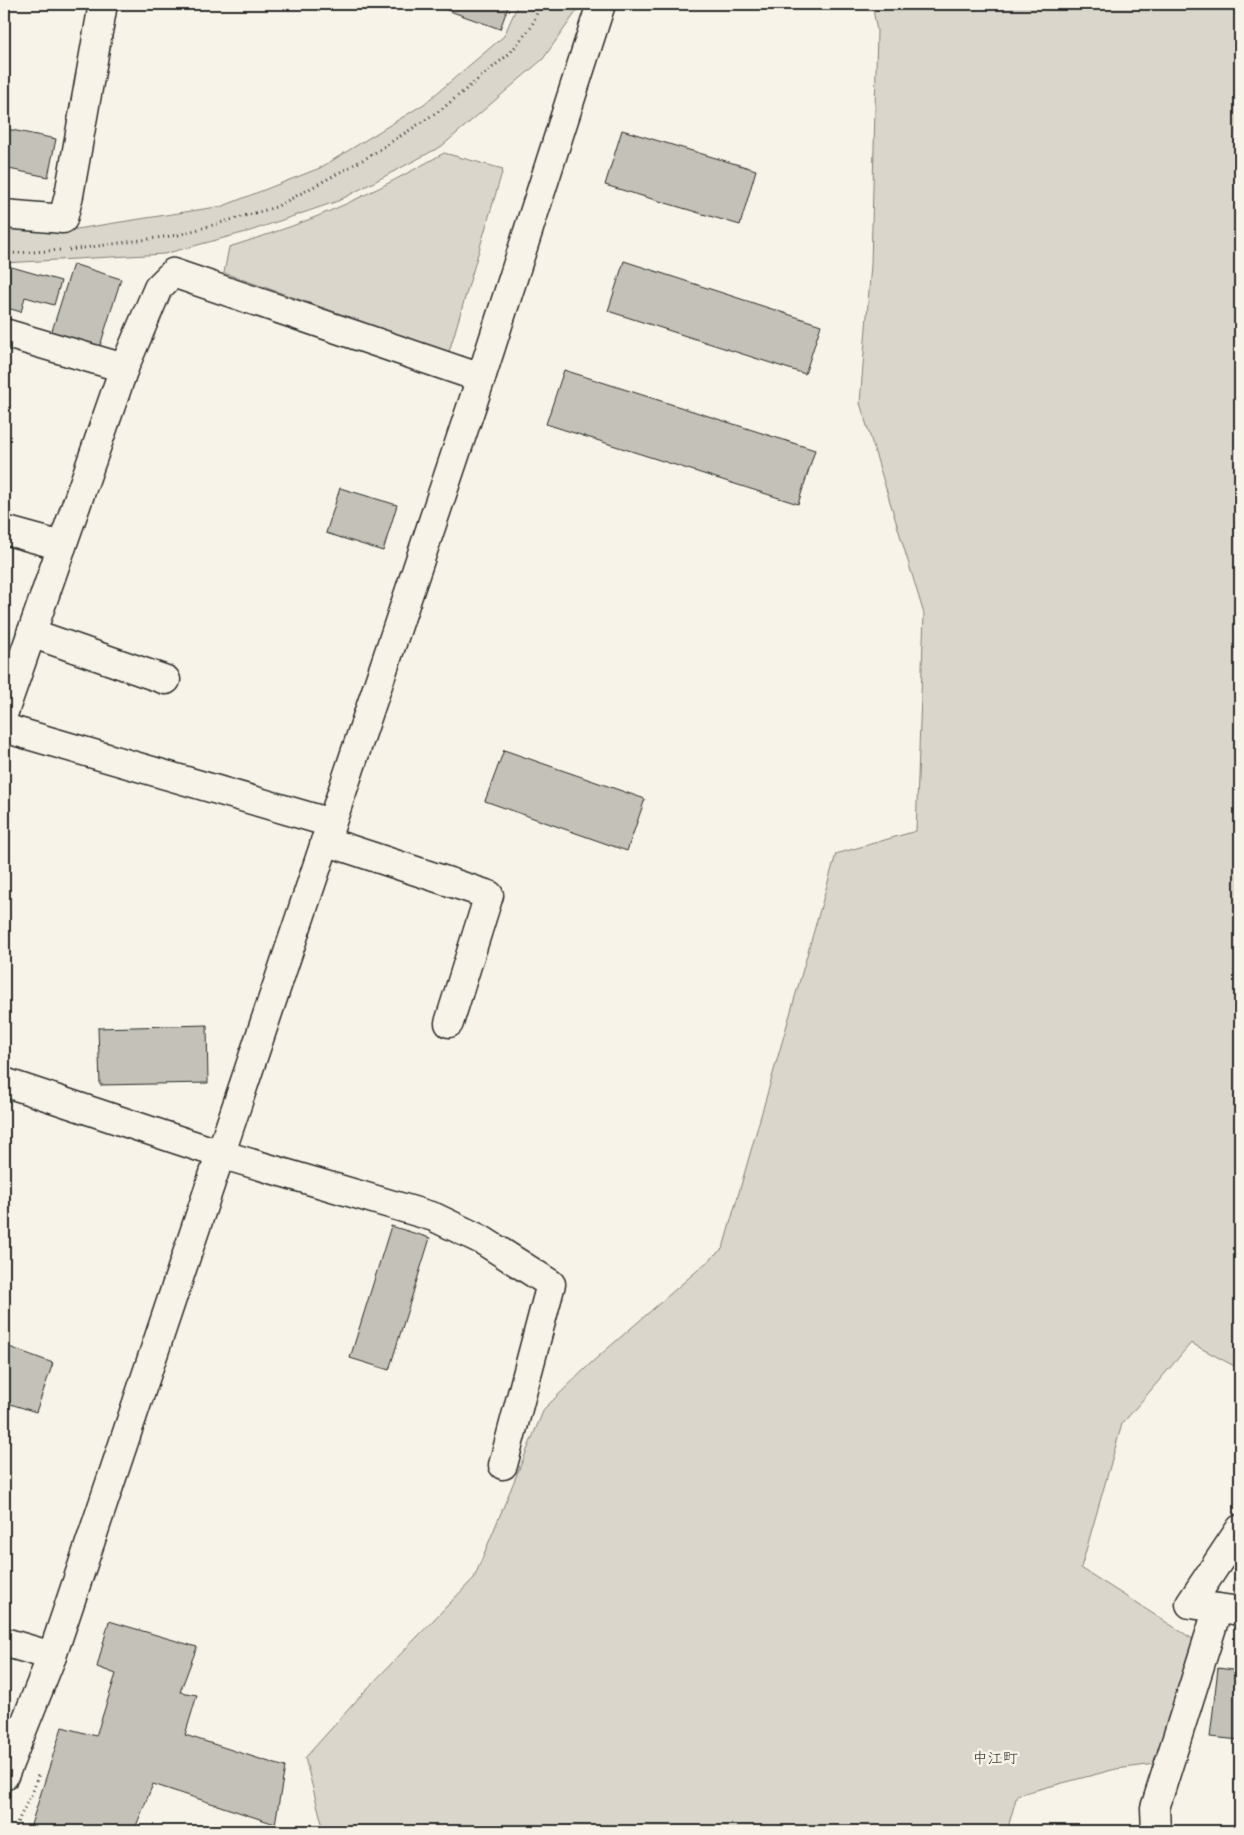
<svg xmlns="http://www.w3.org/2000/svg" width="1244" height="1835" viewBox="0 0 1244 1835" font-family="'Balsamiq Sans','Klee One',sans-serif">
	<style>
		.green { fill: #dad6cc; stroke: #82807c }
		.building { fill: #c4c1b9; stroke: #2b2b2b }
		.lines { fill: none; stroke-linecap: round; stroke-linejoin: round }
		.minor-casing { stroke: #2b2b2b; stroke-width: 31 }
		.path { stroke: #2b2b2b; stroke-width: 3; stroke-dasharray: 1 4; stroke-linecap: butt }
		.minor { stroke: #f7f3e8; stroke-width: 28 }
		.labels { text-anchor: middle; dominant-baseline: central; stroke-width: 5; stroke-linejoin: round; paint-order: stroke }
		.neighbourhood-label { font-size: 15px; fill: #2b2b2b; stroke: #f7f3e8 }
	</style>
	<rect width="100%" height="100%" fill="#f7f3e8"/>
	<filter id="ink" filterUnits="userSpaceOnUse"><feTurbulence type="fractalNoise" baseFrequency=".02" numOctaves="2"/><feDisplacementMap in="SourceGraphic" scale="10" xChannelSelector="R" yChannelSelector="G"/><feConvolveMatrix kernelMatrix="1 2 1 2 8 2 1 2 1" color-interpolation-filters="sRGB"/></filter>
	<g filter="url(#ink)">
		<g class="green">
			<path d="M 518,4 L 578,4 L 576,12 L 543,59 L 442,146 L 338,201 L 250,231 L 164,254 L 4,263 L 4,227 L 70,230 L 223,206 L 320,168 L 424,104 L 504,36 Z"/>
			<path d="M 872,4 L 1240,4 L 1240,1369 L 1191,1343 L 1122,1424 L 1081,1568 L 1199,1643 L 1163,1763 L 1116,1769 L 1017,1795 L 1007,1831 L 324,1831 L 305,1758 L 364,1692 L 474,1578 L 544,1409 L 591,1363 L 723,1248 L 836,854 L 916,831 L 924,614 L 860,403 L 871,265 L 877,31 Z"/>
			<path d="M 444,153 L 503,169 L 449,352 L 224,273 L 229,247 C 257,238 286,229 313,218 C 358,200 401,177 444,153 Z"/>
		</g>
		<g class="building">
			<path d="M 430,4 L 509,4 L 500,29 Z"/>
			<path d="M 7,129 L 56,139 L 48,177 L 4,168 L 4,145 Z"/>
			<path d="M 622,130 L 756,170 L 740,225 L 605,185 Z"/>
			<path d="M 624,261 L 821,325 L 805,374 L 608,311 Z"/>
			<path d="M 73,264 L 121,279 L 99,349 L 51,334 Z"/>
			<path d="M 8,266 L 61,281 L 54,305 L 25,297 L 21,312 L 4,307 L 4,281 Z"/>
			<path d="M 564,370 L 815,450 L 798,504 L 546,424 Z"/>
			<path d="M 340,488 L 397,505 L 383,551 L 326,533 Z"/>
			<path d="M 504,750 L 645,799 L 627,851 L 485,801 Z"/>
			<path d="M 207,1025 L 208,1083 L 100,1085 L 98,1028 Z"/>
			<path d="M 391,1226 L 430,1238 L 389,1370 L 350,1358 Z"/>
			<path d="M 4,1345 L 53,1363 L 36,1412 L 4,1402 Z"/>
			<path d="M 109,1621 L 197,1647 L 180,1692 L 197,1695 L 185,1735 L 285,1767 L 275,1824 L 153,1784 L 134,1831 L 29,1831 L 62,1727 L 96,1736 L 116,1674 L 97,1667 Z"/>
			<path d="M 1218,1668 L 1240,1671 L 1240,1740 L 1210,1737 Z"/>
		</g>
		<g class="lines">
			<g class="minor-casing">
				<g id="minor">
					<path d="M 4,214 L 63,219 L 69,195 L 103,4"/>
					<path d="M 4,333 L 124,368"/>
					<path d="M 4,530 L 62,546"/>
					<path d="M 31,633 L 166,680"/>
					<path d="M 4,712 L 124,368 L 158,288 L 173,273 L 481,378"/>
					<path d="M 4,728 L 331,823"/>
					<path d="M 325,841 L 489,895 L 449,1023"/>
					<path d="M 4,1082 L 220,1154 L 434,1217 L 482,1240 L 551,1284 L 503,1465"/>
					<path d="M 1240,1529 L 1190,1604 L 1240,1611"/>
					<path d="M 4,1642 L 52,1656"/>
					<path d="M 4,1776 L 52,1656 L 481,378 L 601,4"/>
					<path d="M 1156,1831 L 1155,1808 L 1218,1608"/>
				</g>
			</g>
			<g class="path">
				<path d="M 69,250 L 178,235 L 276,207 L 368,157 L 442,109 L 510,53 L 531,27 L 541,4"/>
				<path d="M 4,254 L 61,250"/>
				<path d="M 13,1831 L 33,1791 L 39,1773"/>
			</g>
			<use href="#minor" class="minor"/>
		</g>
	</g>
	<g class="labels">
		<g class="neighbourhood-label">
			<text x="995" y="1758">中江町</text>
		</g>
	</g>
	<rect width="1244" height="1835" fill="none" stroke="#f7f3e8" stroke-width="20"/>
	<rect x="10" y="10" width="1224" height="1815" fill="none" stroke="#2b2b2b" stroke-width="2" filter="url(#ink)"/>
</svg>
